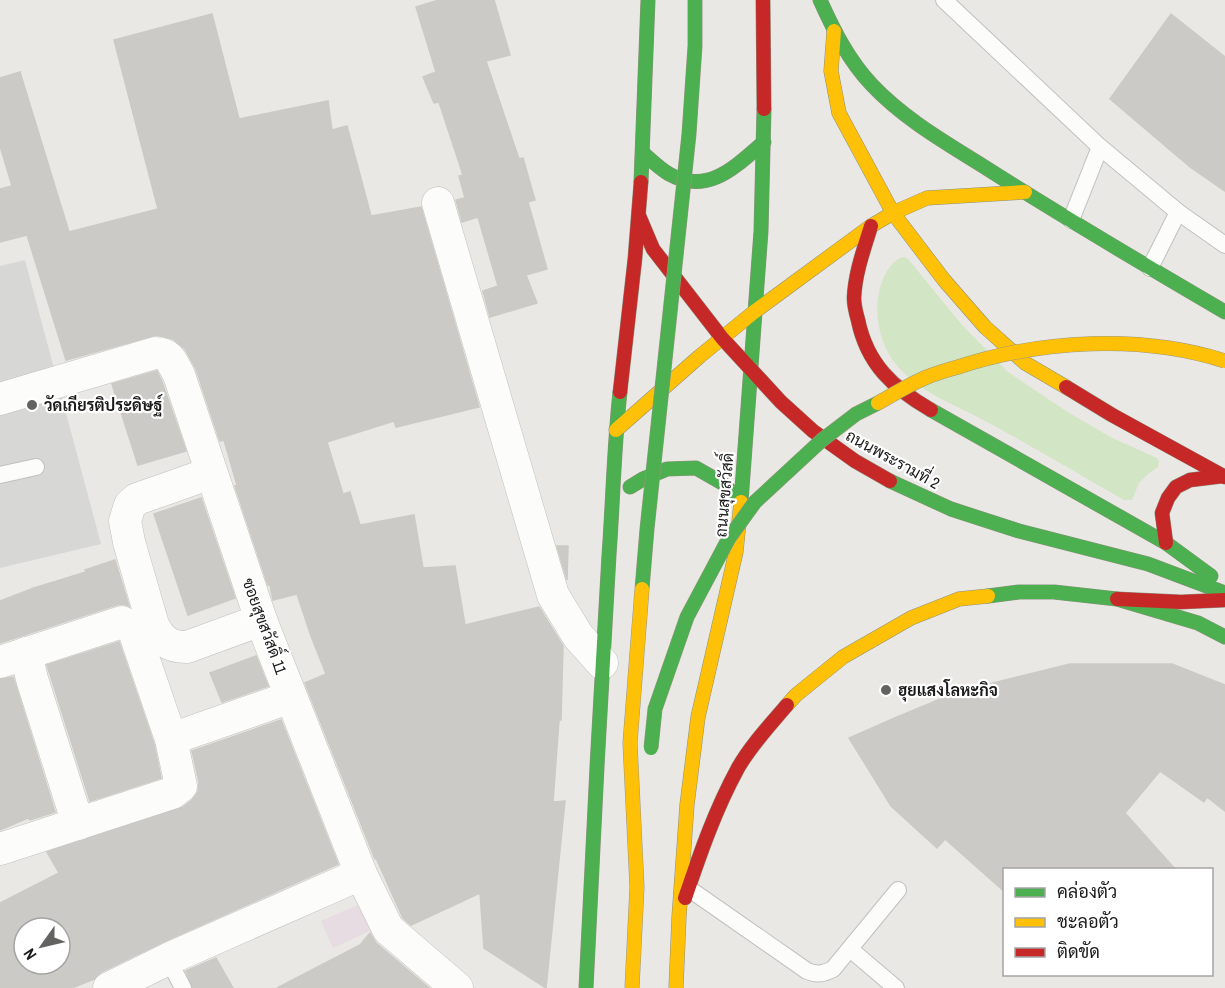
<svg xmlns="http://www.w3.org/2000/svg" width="1225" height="988" viewBox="0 0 1225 988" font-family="'Archivo Narrow',Sarabun,sans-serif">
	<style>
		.industrial { fill: #e6dce1 }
		.religious { fill: #d7d7d5 }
		.grass { fill: #d2e5c4 }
		.building { fill: #cccac7; stroke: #cccac5; stroke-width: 1.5; fill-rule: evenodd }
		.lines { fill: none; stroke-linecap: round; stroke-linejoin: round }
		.lane-casing { stroke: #c0c0be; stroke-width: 18 }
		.street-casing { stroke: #c0c0be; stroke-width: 33 }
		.fast-casing { stroke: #8d917e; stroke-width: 15 }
		.slow-casing { stroke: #8d917e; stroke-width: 15 }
		.jam-casing { stroke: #8d917e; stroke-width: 15 }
		.lane { stroke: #fcfcfb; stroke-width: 16 }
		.street { stroke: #fcfcfb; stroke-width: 32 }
		.fast { stroke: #4caf50; stroke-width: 14 }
		.slow { stroke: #ffc107; stroke-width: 14 }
		.jam { stroke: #c62828; stroke-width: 14 }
		.fast-bridge-casing { stroke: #9d9783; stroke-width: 15; stroke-linecap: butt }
		.slow-bridge-casing { stroke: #9d9783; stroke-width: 15; stroke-linecap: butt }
		.fast-bridge { stroke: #4caf50; stroke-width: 14 }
		.slow-bridge { stroke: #ffc107; stroke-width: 14 }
		.poi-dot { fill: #636361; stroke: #fff; stroke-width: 2 }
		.labels { text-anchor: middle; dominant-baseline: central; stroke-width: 4.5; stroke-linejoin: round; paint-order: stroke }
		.poi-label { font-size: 16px; font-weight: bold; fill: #1b1b1b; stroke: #fff; text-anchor: start }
		.street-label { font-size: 16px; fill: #1b1b1b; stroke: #fff }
	</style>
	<rect width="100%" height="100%" fill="#e9e8e4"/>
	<path class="industrial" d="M 360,904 L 372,930 L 333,948 L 321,921 Z"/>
	<path class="religious" d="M 25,260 L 101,544 L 0,568 L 0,266 Z"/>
	<path class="grass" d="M 904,257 L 908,259 L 962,325 L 1008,372 L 1066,411 L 1112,438 L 1157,458 L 1159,462 L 1158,467 L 1149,473 L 1139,483 L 1132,500 L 1124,500 C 1079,474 1035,448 989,423 C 957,405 918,393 894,362 C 880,343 874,315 879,292 C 882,279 890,260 904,257 Z"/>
	<g class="building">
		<path d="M 439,0 L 494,0 L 510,55 L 486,61 L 519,159 L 523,158 L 535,200 L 528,202 L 547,269 L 526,275 L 537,303 L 490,317 L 483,291 L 498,286 L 478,217 L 462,222 L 456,200 L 465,198 L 459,176 L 463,175 L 439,102 L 434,103 L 423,77 L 436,72 L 416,7 Z"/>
		<path d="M 212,14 L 239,119 L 328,101 L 332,130 L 347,126 L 371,216 L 421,207 L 479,407 L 396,427 L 394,421 L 327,442 L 343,494 L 350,492 L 360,525 L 414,515 L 423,568 L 455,566 L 465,625 L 539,607 L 563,646 L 561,720 L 559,720 L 553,802 L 565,801 L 546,988 L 484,948 L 480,893 L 411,925 L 403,918 L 376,858 L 375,859 L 305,683 L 326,674 L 311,636 L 297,594 L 273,600 L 270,585 L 268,585 L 235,486 L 237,485 L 224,440 L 220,441 L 196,369 L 185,349 L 173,339 L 156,335 L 66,360 L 27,235 L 0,242 L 0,189 L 12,186 L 0,146 L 0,78 L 20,72 L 69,232 L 158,209 L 114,40 Z"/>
		<path d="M 1171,14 L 1225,57 L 1225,191 L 1190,167 L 1110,99 Z"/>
		<path d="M 157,371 L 162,382 L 186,451 L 138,465 L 112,384 Z"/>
		<path d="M 201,498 L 235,598 L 188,615 L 154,514 Z"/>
		<path d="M 557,546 L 568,546 L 567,580 Z"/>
		<path d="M 115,560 L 129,606 L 123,604 L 116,605 L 0,643 L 0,601 L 34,588 L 86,572 L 85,570 Z"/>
		<path d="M 119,642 L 154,744 L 161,778 L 90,801 L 47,665 Z"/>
		<path d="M 256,656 L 268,686 L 222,702 L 210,673 Z"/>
		<path d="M 1070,664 L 1172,664 L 1225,685 L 1225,811 L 1207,797 L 1204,802 L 1160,771 L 1125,813 L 1176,870 L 1005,870 L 1005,892 L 945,839 L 937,848 L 891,806 L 849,738 L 897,717 L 972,686 L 973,688 Z"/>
		<path d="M 13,677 L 55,812 L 30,820 L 28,818 L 0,830 L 0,679 Z"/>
		<path d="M 281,720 L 338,864 L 161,943 L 101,972 L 94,979 L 72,988 L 0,988 L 0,903 L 59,873 L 47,852 L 183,807 L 192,800 L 198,792 L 199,782 L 192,751 ZM 24,928 L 60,928 L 60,964 L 24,964 Z"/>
		<path d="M 370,933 L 376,943 L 429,988 L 277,988 L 360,945 Z"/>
		<path d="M 216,958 L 233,988 L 193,988 L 186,971 Z"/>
	</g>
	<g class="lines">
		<g class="lane-casing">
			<g id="lane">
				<path d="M 944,0 L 1100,147 L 1178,212 L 1225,245"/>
				<path d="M 1071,220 L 1100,147"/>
				<path d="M 1150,268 L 1178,212"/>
				<path d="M 0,475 L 36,467"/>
				<path d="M 688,888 L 807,971 C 817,975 823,974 833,969 L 898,890"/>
				<path d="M 850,949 L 896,988"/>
				<path d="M 168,959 L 183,988"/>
			</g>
		</g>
		<g class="street-casing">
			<g id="street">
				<path d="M 438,203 L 553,595 L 578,636 L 602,663"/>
				<path d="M 0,399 L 155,353 C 170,353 172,362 179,375 L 261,620 L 361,874 L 388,929 L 457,988"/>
				<path d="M 211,473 L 137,499 L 130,505 L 125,521 L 129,542 L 153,625 C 161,641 169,647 187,647 L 261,620"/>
				<path d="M 26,653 L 32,679 L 78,824"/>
				<path d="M 0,662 L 122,622 L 133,628 L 171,739 L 181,786 L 172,793 L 0,849"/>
				<path d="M 171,739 L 291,697"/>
				<path d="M 109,988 L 168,959 L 361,874"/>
			</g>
		</g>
		<g class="fast-casing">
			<g id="fast">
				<path d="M 820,0 C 834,31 849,61 872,85 C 907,122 952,146 994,173 C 1070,221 1148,267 1225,312"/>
				<path d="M 643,153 C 651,160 659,168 669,174 C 708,196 736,166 764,142"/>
				<path d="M 641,182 L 648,0"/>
				<path d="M 931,410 L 1166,543 L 1211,576"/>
				<path d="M 890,481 L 951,509 L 1019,531 L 1148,564 L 1225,593"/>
				<path d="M 630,487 L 643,479 L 667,469 L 696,468 L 724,484 L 741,503"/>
				<path d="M 741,502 L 761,231 L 764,109"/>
				<path d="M 988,596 L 1019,592 L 1054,592 L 1117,599 L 1198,623 L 1225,637"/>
				<path d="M 586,988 C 593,844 600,699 609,555 C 613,501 614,446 620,392"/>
			</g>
		</g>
		<g class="slow-casing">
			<g id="slow">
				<path d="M 834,31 L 831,71 L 839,113 L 893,213 L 944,280 L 985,327 L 1025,363 L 1066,387"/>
				<path d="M 616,430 L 700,356 L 754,312 L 871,226 L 893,213 L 927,198 L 1025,192"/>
				<path d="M 787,705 L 796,695 L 843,657 L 911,618 L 959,599 L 988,596"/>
				<path d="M 676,988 L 679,917 L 687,805 L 698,717 L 736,552 L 741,502"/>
			</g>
		</g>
		<g class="jam-casing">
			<g id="jam">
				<path d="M 763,0 L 764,109"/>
				<path d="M 639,216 L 653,249 L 722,338 L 781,402 L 813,431 L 855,461 L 890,481"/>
				<path d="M 871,226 C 864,249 855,273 854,298 C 854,305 856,313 858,320 C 867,364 893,388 931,410"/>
				<path d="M 1066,387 L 1112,415 L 1225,477"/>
				<path d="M 620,392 L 635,258 L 641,182"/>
				<path d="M 1166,543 L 1162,513 L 1168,498 L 1176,487 L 1190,480 L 1223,476"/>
				<path d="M 1117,599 L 1181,602 L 1225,600"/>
				<path d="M 685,898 C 700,854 715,810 738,768 C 751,745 770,725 787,705"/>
			</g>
		</g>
		<use href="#lane" class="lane"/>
		<use href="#street" class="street"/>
		<use href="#fast" class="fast"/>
		<use href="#slow" class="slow"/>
		<use href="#jam" class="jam"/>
		<g class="fast-bridge-casing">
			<g id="fast-bridge">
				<path d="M 642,589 L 647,529 L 689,134 L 695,46 L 695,0"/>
				<path d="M 651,748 L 655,709 L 687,617 L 729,538 L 755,502 L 822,440 L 856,414 L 878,403"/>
			</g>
		</g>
		<g class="slow-bridge-casing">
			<g id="slow-bridge">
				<path d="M 878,403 C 894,394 910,384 927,377 C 937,373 947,370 958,367 C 1041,340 1141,334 1225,361"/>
				<path d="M 632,988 L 637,887 L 630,743 L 642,589"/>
			</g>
		</g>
		<use href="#fast-bridge" class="fast-bridge"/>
		<use href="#slow-bridge" class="slow-bridge"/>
	</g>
	<g class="poi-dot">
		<circle cx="32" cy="405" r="6"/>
		<circle cx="886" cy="690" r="6"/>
	</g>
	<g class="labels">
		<g class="poi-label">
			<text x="44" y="405">วัดเกียรติประดิษฐ์</text>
			<text x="898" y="690">ฮุยแสงโลหะกิจ</text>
		</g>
		<g class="street-label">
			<text transform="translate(893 459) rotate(29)">ถนนพระรามที่ 2</text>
			<text transform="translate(724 495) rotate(-85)">ถนนสุขสวัสดิ์</text>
			<text transform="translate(265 626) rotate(70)">ซอยสุขสวัสดิ์ 11</text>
		</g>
	</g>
	<rect x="1003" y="868" width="210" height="108" fill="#ffffff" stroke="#a4a4a4" stroke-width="1.5"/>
	<rect x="1015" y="888" width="30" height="9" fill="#4caf50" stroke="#a4a4a4" stroke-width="1.5"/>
	<text x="1057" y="898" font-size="18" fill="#1b1b1b">คล่องตัว</text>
	<rect x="1015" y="918" width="30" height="9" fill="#ffc107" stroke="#a4a4a4" stroke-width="1.5"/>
	<text x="1057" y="928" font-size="18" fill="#1b1b1b">ชะลอตัว</text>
	<rect x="1015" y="948" width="30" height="9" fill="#c62828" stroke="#a4a4a4" stroke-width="1.5"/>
	<text x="1057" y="958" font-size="18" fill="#1b1b1b">ติดขัด</text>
	<g transform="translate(42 946) rotate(236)"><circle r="28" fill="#ffffff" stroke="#a4a4a4" stroke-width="1.5"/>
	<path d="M0-4.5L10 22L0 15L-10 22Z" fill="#636361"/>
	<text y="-9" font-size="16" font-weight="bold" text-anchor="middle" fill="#1b1b1b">N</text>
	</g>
</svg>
